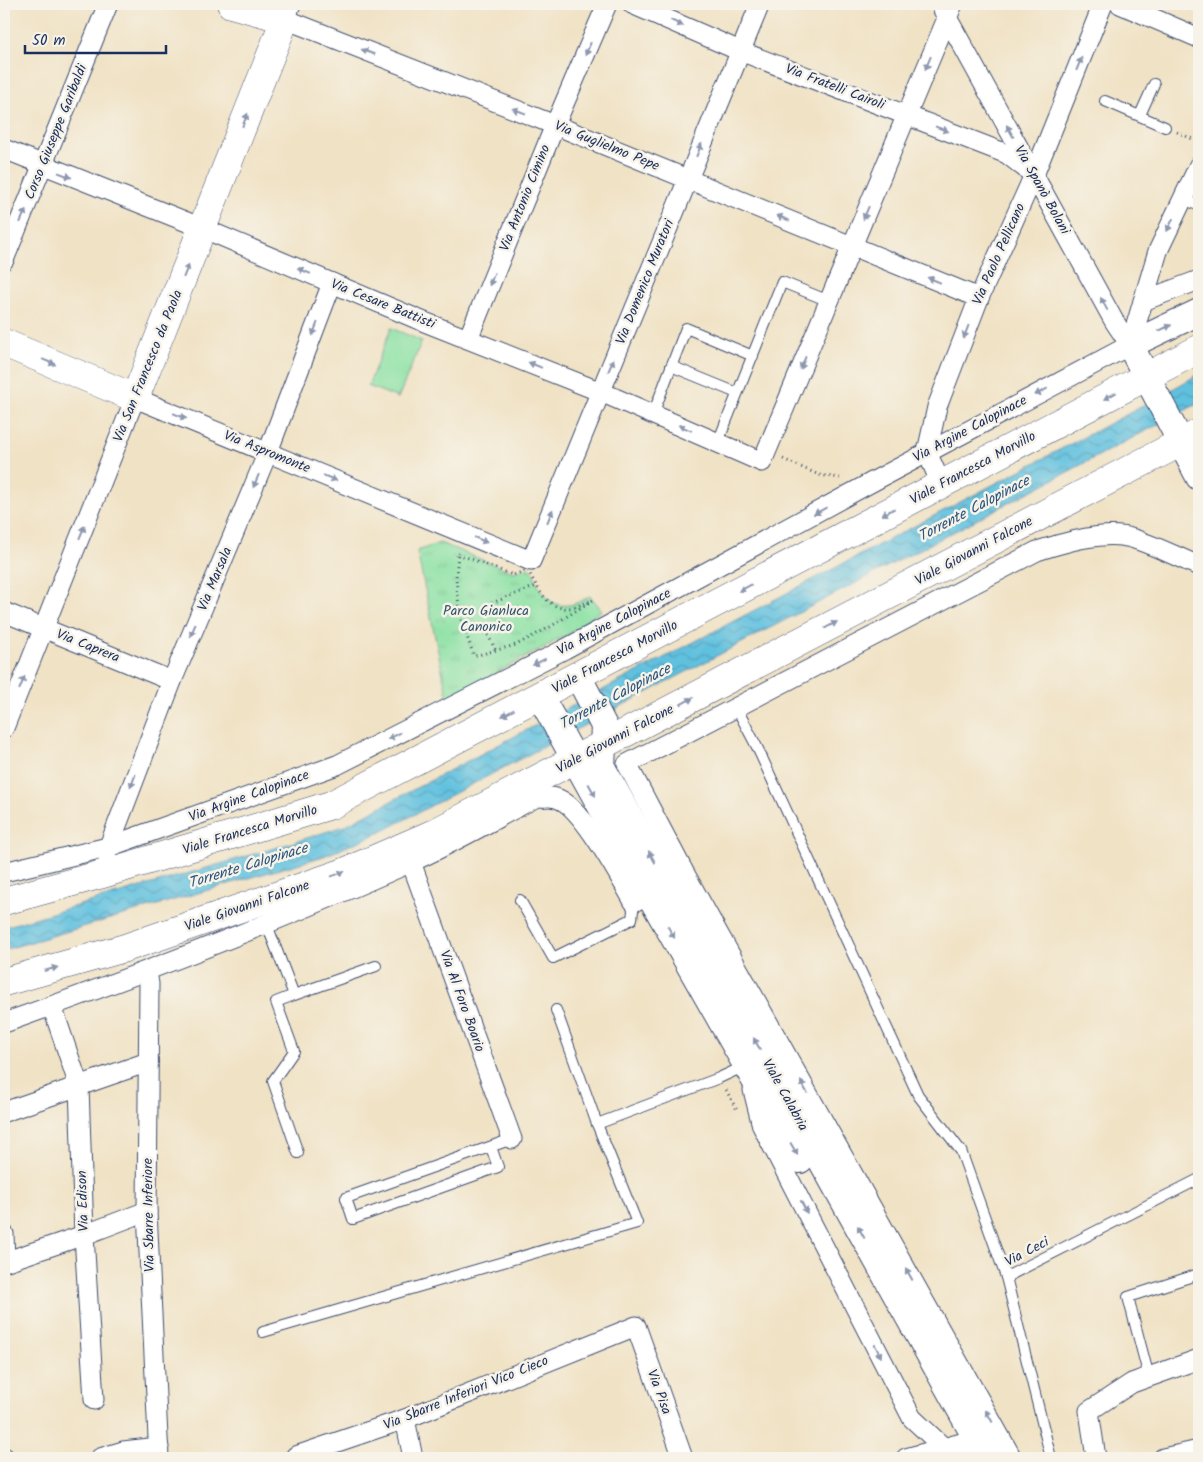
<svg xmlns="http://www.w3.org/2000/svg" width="1203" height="1462" viewBox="0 0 1203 1462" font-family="Kalam,sans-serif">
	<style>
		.grass { fill: url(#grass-tufts); stroke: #538881 }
		.pitch { fill: #8be1a4; stroke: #538881 }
		.water { fill: url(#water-waves); stroke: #3e789e }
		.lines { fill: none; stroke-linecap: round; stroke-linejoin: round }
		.lane-casing { stroke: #3b4a6d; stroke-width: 12 }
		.street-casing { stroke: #3b4a6d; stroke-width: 21 }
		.secondary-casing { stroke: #3b4a6d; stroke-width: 28 }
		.primary-casing { stroke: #3b4a6d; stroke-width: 29 }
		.path { stroke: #3b4a6d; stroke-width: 3; stroke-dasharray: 1 4; stroke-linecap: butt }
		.lane { stroke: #fff; stroke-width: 10 }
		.street { stroke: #fff; stroke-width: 19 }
		.secondary { stroke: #fff; stroke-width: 26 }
		.primary { stroke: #fff; stroke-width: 28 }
		.oneway { fill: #8d97ae }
		.labels { text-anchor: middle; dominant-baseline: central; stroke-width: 5; stroke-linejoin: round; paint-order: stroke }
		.street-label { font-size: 14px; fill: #1b2f5e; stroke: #f7f3e8 }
		.park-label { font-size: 14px; fill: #31536c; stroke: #f7f3e8 }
		.water-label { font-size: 15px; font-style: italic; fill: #2c547e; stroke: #f7f3e8 }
	</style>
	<defs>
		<pattern id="grass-tufts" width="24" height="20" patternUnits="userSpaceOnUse" patternTransform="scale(1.25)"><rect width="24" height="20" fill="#8be1a4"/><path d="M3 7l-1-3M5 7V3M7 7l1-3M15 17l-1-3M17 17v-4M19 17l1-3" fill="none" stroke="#77c190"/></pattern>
		<pattern id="water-waves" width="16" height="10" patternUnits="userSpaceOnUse" patternTransform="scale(1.25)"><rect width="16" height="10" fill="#61c1df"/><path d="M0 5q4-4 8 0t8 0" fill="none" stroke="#4f9db8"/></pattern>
	</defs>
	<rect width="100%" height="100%" fill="#f7f3e8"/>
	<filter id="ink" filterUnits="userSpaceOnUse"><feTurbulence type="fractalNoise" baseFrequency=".02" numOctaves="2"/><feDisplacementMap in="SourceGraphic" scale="10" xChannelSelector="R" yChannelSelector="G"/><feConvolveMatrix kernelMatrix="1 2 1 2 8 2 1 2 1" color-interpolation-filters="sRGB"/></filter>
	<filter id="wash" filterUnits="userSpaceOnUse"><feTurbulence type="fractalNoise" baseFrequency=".0096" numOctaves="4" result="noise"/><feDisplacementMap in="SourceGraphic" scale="20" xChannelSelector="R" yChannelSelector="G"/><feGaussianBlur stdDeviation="1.12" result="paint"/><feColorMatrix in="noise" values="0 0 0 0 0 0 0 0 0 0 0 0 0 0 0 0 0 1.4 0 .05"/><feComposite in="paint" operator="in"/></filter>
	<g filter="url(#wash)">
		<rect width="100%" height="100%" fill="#f0e2c5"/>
		<path class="grass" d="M 440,543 L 513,572 L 529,567 C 534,571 534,575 536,581 C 549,608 565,612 590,596 L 602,610 L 567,635 L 448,699 L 417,551 Z"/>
		<path class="pitch" d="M 391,328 L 422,341 L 398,398 L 368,386 Z"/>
		<path class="water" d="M 1199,374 L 1199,403 L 381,832 L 324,856 L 4,950 L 4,927 L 282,846 L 344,826 L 1141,407 Z"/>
	</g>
	<g filter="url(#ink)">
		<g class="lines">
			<g class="lane-casing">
				<g id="lane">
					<path d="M 1105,101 L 1165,127"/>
					<path d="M 1140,115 L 1154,84"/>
					<path d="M 1183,198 L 1199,206"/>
					<path d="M 671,366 L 737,393"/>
					<path d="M 653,414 L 686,328 L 753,356"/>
					<path d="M 718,442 L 782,282 L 829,301"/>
					<path d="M 736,707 L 757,747 L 918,1095 L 961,1151 L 1006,1277"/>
					<path d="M 520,900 L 553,958 L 632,919 L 634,902"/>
					<path d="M 267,925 L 294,995 L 276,1002 L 294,1051 L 273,1081 L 298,1153"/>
					<path d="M 294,995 L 376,966"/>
					<path d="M 597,1124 L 719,1078 L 745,1066"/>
					<path d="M 491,1147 L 498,1167 L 353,1219 L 346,1198 L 512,1139"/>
					<path d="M 263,1332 L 637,1223 L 597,1124 L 556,1010"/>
					<path d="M 1149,1377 L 1128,1297 L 1199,1274"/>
					<path d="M 1051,1458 L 1006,1277 L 1199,1179"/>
				</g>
			</g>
			<g class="street-casing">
				<g id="street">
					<path d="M 291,4 L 285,19 L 555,125 L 979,298"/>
					<path d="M 632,4 L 740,51 L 1007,154 L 1034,175"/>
					<path d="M 1120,4 L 1199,38"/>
					<path d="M 943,10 L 1114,321 L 1130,345"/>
					<path d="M 4,149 L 202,228 L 417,319 L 601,392 L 762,462 L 953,4"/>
					<path d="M 4,260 L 108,4"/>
					<path d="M 1143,301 L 1199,280"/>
					<path d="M 468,339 L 555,125 L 607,4"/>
					<path d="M 1130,345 L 1158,251 L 1199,165"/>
					<path d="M 941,484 L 927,452 L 937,407 L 979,298 L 1034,175 L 1103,4"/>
					<path d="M 4,612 L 172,681"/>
					<path d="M 4,728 L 135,398 L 531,561 L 760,4"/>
					<path d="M 106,854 L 172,681 L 268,452 L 332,283"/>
					<path d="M 411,862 L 512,1139"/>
					<path d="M 4,872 L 108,847 L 337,765 L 565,649 L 872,482 L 1130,345"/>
					<path d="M 147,971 L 149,984 L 147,1211 L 159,1458"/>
					<path d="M 52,1006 L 79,1086 L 84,1235 L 94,1400"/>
					<path d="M 4,1023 C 141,974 276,923 409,863 C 452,844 494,819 537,797 C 543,798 550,796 556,798 C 581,804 621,879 634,902 L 659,888"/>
					<path d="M 753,1090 L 762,1126 L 912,1418 L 943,1447 L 949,1458"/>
					<path d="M 4,1112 L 148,1062"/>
					<path d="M 4,1234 L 5,1261"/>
					<path d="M 4,1262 L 84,1235 L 147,1211"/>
					<path d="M 405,1419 L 413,1458"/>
					<path d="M 4,1457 L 4,1458"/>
					<path d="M 100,1458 L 123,1451 L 159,1447"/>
					<path d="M 296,1458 L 296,1456 L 405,1419 L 636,1326 L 683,1458"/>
					<path d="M 906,1458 L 962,1443 L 987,1454"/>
					<path d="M 1012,1458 L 685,874 L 627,764 L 1037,551 C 1063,543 1104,530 1131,538 C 1154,545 1177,557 1199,566"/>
					<path d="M 1096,1458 L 1089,1411 L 1132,1383 L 1199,1359"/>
					<path d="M 1163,1458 L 1199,1450"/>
				</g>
			</g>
			<g class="secondary-casing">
				<g id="secondary">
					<path d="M 1199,312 L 1130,345 L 1199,477"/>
					<path d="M 578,676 L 604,726 L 602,767 L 987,1458"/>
					<path d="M 540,696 L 649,894 L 800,1160"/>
				</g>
			</g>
			<g class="primary-casing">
				<g id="primary">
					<path d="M 4,343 L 135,398 L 285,19 L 231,4"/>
					<path d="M 4,901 L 99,875 L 331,805 L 1199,349"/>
					<path d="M 4,982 L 125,948 L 342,873 L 432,834 L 1199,433"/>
				</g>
			</g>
			<g class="path">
				<path d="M 1177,132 L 1199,142"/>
				<path d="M 783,459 L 819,475 L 840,478"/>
				<path d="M 458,554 L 513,575 L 528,570 C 537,588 549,614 574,607 C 581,605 587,602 593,600 L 550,627 L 516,645 L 474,656 L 460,617 L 456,578 Z"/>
				<path d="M 487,605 L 536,586"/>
				<path d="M 488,635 L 496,651"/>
				<path d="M 726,1090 L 737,1110"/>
			</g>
			<use href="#lane" class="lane"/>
			<use href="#street" class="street"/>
			<use href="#secondary" class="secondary"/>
			<use href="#primary" class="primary"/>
		</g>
		<defs><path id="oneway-solid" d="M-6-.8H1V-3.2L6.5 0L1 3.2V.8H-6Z" transform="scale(1.25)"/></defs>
		<g class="oneway">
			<use href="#oneway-solid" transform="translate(677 23) rotate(24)"/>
			<use href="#oneway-solid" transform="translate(588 49) rotate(113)"/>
			<use href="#oneway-solid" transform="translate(368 52) rotate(-159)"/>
			<use href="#oneway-solid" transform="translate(928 63) rotate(113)"/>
			<use href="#oneway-solid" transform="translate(1079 64) rotate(-68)"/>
			<use href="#oneway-solid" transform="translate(519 111) rotate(-159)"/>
			<use href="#oneway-solid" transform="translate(245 120) rotate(-68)"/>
			<use href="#oneway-solid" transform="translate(942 129) rotate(21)"/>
			<use href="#oneway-solid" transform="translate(1010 131) rotate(-119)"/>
			<use href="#oneway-solid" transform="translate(699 150) rotate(-68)"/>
			<use href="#oneway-solid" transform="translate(65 175) rotate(21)"/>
			<use href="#oneway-solid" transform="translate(866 213) rotate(113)"/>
			<use href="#oneway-solid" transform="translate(23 216) rotate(-67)"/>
			<use href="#oneway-solid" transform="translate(783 218) rotate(-158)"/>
			<use href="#oneway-solid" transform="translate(1170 225) rotate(116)"/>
			<use href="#oneway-solid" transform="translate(186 271) rotate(-68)"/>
			<use href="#oneway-solid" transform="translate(304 271) rotate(-157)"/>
			<use href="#oneway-solid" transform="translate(492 279) rotate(112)"/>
			<use href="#oneway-solid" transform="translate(934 280) rotate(-158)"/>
			<use href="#oneway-solid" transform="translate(1104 304) rotate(-118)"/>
			<use href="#oneway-solid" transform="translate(1165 328) rotate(-25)"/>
			<use href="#oneway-solid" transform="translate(315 329) rotate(111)"/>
			<use href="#oneway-solid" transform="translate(966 332) rotate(111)"/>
			<use href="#oneway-solid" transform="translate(49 362) rotate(23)"/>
			<use href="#oneway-solid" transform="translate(803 363) rotate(113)"/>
			<use href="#oneway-solid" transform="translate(535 365) rotate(-158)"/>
			<use href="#oneway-solid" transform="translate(611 365) rotate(-68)"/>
			<use href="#oneway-solid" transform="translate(1041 392) rotate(152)"/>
			<use href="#oneway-solid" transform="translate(1110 396) rotate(152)"/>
			<use href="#oneway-solid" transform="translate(180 416) rotate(22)"/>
			<use href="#oneway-solid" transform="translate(685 428) rotate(-157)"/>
			<use href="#oneway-solid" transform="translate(330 478) rotate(22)"/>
			<use href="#oneway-solid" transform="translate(256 481) rotate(113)"/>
			<use href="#oneway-solid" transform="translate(820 511) rotate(151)"/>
			<use href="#oneway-solid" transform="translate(888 512) rotate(152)"/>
			<use href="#oneway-solid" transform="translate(550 516) rotate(-68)"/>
			<use href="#oneway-solid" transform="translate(82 532) rotate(-68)"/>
			<use href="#oneway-solid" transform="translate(481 540) rotate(22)"/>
			<use href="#oneway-solid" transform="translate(745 588) rotate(152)"/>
			<use href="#oneway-solid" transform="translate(831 625) rotate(-28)"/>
			<use href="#oneway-solid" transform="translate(193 630) rotate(113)"/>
			<use href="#oneway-solid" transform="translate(539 662) rotate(153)"/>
			<use href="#oneway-solid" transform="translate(22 683) rotate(-68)"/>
			<use href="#oneway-solid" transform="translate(687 701) rotate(-28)"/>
			<use href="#oneway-solid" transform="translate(508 713) rotate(152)"/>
			<use href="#oneway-solid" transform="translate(394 736) rotate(153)"/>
			<use href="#oneway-solid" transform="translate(133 781) rotate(111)"/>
			<use href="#oneway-solid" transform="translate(592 790) rotate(61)"/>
			<use href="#oneway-solid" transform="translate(652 857) rotate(-119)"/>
			<use href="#oneway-solid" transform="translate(338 874) rotate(-20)"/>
			<use href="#oneway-solid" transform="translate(671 932) rotate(60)"/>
			<use href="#oneway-solid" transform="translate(51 969) rotate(-15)"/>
			<use href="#oneway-solid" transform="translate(757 1044) rotate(-119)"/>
			<use href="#oneway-solid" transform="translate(804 1087) rotate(-119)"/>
			<use href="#oneway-solid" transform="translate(794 1149) rotate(60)"/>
			<use href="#oneway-solid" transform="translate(804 1207) rotate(63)"/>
			<use href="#oneway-solid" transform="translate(861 1232) rotate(-119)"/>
			<use href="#oneway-solid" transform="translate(909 1274) rotate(-119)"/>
			<use href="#oneway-solid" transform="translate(878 1351) rotate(63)"/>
			<use href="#oneway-solid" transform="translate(989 1416) rotate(-119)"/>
		</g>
	</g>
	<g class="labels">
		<g class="street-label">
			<text transform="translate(835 87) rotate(21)">Via Fratelli Cairoli</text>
			<text transform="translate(56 132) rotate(-68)">Corso Giuseppe Garibaldi</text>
			<text transform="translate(607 146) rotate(22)">Via Guglielmo Pepe</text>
			<text transform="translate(1042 190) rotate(61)">Via Spanò Bolani</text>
			<text transform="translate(525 198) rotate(-68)">Via Antonio Cimino</text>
			<text transform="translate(999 254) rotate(-66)">Via Paolo Pellicano</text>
			<text transform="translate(645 282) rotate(-68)">Via Domenico Muratori</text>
			<text transform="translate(383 304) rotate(22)">Via Cesare Battisti</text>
			<text transform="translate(148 366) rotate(-68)">Via San Francesco da Paola</text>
			<text transform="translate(970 429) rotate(-28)">Via Argine Calopinace</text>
			<text transform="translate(267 452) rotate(22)">Via Aspromonte</text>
			<text transform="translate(973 468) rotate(-28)">Viale Francesca Morvillo</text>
			<text transform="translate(974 551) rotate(-28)">Viale Giovanni Falcone</text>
			<text transform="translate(215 579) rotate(-67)">Via Marsala</text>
			<text transform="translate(614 622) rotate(-28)">Via Argine Calopinace</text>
			<text transform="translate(88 646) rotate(22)">Via Caprera</text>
			<text transform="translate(615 657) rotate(-28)">Viale Francesca Morvillo</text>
			<text transform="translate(615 739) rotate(-28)">Viale Giovanni Falcone</text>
			<text transform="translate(249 796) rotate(-20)">Via Argine Calopinace</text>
			<text transform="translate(250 830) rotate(-17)">Viale Francesca Morvillo</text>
			<text transform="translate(247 906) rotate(-19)">Viale Giovanni Falcone</text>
			<text transform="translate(462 1001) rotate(70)">Via Al Foro Boario</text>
			<text transform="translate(785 1095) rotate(61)">Viale Calabria</text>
			<text transform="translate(83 1201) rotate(-92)">Via Edison</text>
			<text transform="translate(149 1215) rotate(-91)">Via Sbarre Inferiore</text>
			<text transform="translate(1027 1252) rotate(-28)">Via Ceci</text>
			<text transform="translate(659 1392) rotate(70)">Via Pisa</text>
			<text transform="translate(466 1393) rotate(-22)">Via Sbarre Inferiori Vico Cieco</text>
		</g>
		<g class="park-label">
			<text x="486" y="611">Parco Gianluca<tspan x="486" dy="16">Canonico</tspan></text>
		</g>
		<g class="water-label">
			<text transform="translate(974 509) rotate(-28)">Torrente Calopinace</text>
			<text transform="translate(615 697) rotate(-28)">Torrente Calopinace</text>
			<text transform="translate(248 866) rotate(-17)">Torrente Calopinace</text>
		</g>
	</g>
	<rect width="1203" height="1462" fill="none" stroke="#f7f3e8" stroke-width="20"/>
	<path d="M25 45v8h141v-8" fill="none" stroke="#1b2f5e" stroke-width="2.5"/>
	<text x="32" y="45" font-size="15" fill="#1b2f5e" stroke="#f7f3e8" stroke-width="4" paint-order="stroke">50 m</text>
</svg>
